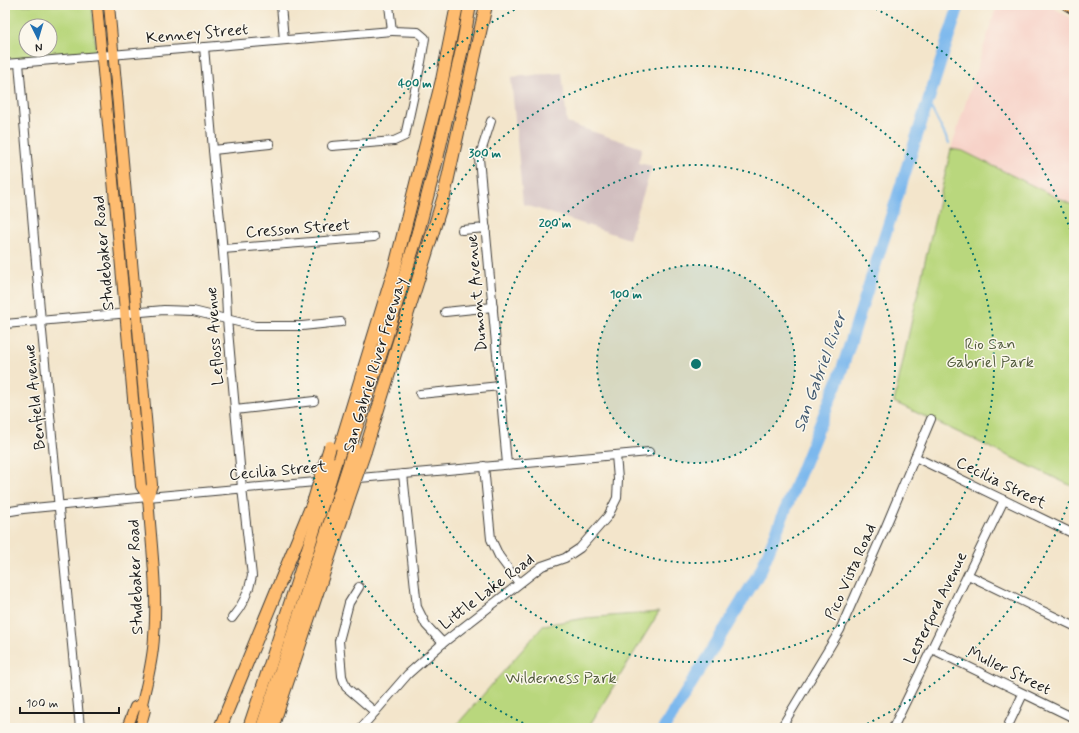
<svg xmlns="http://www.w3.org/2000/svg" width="1079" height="733" viewBox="0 0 1079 733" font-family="Mynerve,sans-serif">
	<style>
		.built { fill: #f7d1c7 }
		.industrial { fill: #d2bfc0 }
		.green { fill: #b9d77d; stroke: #6a7a4c; fill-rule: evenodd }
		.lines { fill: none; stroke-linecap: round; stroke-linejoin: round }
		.stream { stroke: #7bb8ed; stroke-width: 2 }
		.river { stroke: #7bb8ed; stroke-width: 12 }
		.minor-casing { stroke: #3c3a36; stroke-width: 10 }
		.major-casing { stroke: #3c3a36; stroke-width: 12 }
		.highway-casing { stroke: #3c3a36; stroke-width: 14 }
		.minor { stroke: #fff; stroke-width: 8 }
		.major { stroke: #febc70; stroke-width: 10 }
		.highway { stroke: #febc70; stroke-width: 12 }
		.highway-bridge-casing { stroke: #3c3a36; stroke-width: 14; stroke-linecap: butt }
		.highway-bridge { stroke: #febc70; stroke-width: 12 }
		.ring { fill: none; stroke: #0f766e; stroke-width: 2; stroke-dasharray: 2 4 }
		.labels { text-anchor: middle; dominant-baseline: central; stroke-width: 3; stroke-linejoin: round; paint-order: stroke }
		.street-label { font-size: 16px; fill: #1c1c1c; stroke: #fbf7ec }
		.park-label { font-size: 16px; fill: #535d3e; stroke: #fbf7ec }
		.water-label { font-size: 17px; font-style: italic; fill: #425a70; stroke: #fbf7ec }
		.centre { fill: #0f766e; stroke: #fbf7ec; stroke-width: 2 }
		.ring-label { font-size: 12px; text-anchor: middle; font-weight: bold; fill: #0f766e; stroke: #fbf7ec; stroke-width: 3; stroke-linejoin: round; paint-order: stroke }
	</style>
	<rect width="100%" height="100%" fill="#fbf7ec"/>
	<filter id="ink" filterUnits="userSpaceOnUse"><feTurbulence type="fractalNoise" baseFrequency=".025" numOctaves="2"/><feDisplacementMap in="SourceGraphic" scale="8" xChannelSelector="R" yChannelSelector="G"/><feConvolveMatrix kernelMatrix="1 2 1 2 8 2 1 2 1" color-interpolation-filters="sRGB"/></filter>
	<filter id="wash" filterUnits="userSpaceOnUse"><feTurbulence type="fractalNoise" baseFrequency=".012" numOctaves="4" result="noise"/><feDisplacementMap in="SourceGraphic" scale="16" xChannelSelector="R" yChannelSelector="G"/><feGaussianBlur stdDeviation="0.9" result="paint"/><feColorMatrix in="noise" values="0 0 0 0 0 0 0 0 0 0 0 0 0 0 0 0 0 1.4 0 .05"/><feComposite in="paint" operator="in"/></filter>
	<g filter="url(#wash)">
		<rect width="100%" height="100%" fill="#f3e5cb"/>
		<path class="built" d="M 1002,5 L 1049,5 L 1074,20 L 1074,206 L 963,151 L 951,149 L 995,11 Z"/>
		<path class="industrial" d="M 562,73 L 567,123 L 642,148 L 638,163 L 652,166 L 629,239 L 523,204 L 511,77 Z"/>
		<g class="green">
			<path d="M 5,5 L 92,5 L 96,53 L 8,61 L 5,34 ZM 26,26 L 50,26 L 50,50 L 26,50 Z"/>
			<path d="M 951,149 L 963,151 L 1074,206 L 1074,487 L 894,402 L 917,296 Z"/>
			<path d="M 659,612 L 588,728 L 454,728 L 544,625 L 586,618 Z"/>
		</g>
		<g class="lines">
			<path class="stream" d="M 928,102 L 949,143"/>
			<path class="river" d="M 664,728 L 761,570 L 840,375 L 959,5"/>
		</g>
	</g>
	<g filter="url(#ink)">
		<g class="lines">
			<g class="minor-casing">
				<g id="minor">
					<path d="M 281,5 L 284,40"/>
					<path d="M 204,47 C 207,81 210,116 213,150 C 218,206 226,263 227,319 L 242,488 L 252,576 C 249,593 243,605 232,618"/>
					<path d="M 19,63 L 41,321 L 80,728"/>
					<path d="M 5,64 L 392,31"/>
					<path d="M 491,121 L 479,158 L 507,464"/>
					<path d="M 332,146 L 394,141 L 405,136 L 421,62 L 425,38 L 418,32 L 392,31 L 389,5"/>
					<path d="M 213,150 L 270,144"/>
					<path d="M 462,230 L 486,228"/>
					<path d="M 223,249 L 374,237"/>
					<path d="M 445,312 L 493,307"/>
					<path d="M 5,324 L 164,310 L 193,311 L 255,326 L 302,326 L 341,322"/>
					<path d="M 420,394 L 500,386"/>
					<path d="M 235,410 L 314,401"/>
					<path d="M 915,457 L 1074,534"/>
					<path d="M 484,466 L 491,539 L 499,556 L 519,583"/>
					<path d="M 403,474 L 417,607 L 426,625 L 443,643"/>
					<path d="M 5,512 L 23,509 L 148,497 L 649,452"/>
					<path d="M 968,575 L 1074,626"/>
					<path d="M 359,587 L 349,603 L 339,641 L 342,676 L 346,687 L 375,712"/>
					<path d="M 932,649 L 1074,718"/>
					<path d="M 361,728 L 408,674 L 443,643 L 542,566 L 565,558 L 580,548 L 608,516 L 617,498 L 618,479 L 616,455"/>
					<path d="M 781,728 L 840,630 L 886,526 L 931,419"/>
					<path d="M 893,728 L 1004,500"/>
					<path d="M 1007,728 L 1023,694"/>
				</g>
			</g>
			<g class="major-casing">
				<g id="major">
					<path d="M 97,5 L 141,486 L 148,497"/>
					<path d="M 109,5 L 152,485 L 148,497 C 151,543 158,591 154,637 C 153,660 147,682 142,704 L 145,710 L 140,728"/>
					<path d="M 1067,5 L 1074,9"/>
					<path d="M 127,728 L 135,707 L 142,704"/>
				</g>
			</g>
			<g class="highway-casing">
				<g id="highway">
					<path d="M 365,451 L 444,196 L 486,5"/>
					<path d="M 346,459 L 386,338 L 418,232 L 437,159 L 462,49 L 470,5"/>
					<path d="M 335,463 L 395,267 L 442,80 L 457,5"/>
					<path d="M 220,728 L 314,500"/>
					<path d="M 249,728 L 278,641 L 324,499"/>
					<path d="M 262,728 L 338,498"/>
					<path d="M 272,728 L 349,497"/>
				</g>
			</g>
			<use href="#minor" class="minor"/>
			<use href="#major" class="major"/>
			<use href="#highway" class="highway"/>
			<g class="highway-bridge-casing">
				<g id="highway-bridge">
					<path d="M 349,497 L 365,451"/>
					<path d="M 338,498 L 354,449"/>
					<path d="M 324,499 L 335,463"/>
					<path d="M 314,500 L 330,447"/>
				</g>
			</g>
			<use href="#highway-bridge" class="highway-bridge"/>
		</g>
	</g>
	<circle cx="696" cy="364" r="99" fill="#0f766e" fill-opacity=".12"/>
	<g class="ring">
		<circle cx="696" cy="364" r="99"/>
		<circle cx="696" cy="364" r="199"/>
		<circle cx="696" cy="364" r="298"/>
		<path d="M1073 490A398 398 0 0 1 858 728M534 728A398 398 0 0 1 522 6M870 6A398 398 0 0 1 1073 238"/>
	</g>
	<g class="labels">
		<g class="street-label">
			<text transform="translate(197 34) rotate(-5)">Kenney Street</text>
			<text transform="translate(298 229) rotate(-4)">Cresson Street</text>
			<text transform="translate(104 253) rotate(-95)">Studebaker Road</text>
			<text transform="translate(477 293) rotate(-95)">Dumont Avenue</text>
			<text transform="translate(215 336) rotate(-94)">Lefloss Avenue</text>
			<text transform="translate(375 365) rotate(-73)">San Gabriel River Freeway</text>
			<text transform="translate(35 397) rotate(-96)">Benfield Avenue</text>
			<text transform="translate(278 471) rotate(-5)">Cecilia Street</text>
			<text transform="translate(1001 483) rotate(26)">Cecilia Street</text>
			<text transform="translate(851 572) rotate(-66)">Pico Vista Road</text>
			<text transform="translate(136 577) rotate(-92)">Studebaker Road</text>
			<text transform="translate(487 592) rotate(-37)">Little Lake Road</text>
			<text transform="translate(936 608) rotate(-64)">Lesterford Avenue</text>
			<text transform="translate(1009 671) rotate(26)">Muller Street</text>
		</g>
		<g class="park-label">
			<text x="990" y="344">Rio San<tspan x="990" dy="18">Gabriel Park</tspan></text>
			<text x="561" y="678">Wilderness Park</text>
		</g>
		<g class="water-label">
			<text transform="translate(820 372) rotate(-70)">San Gabriel River</text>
		</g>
	</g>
	<circle cx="696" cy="364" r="6" class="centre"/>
	<g class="ring-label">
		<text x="415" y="87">400 m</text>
		<text x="485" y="157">300 m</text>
		<text x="555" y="227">200 m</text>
		<text x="626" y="298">100 m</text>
	</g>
	<rect width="1079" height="733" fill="none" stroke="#fbf7ec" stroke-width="20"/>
	<g transform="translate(38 38) rotate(175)"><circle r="19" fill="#fbf7ec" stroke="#a29f99"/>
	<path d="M0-3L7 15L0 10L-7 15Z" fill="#1f6fb2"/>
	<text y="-6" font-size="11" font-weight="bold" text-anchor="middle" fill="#1c1c1c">N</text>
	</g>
	<path d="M20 707v6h99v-6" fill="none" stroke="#1c1c1c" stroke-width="2"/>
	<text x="26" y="707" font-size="12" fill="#1c1c1c" stroke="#fbf7ec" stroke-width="3" paint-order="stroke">100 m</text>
</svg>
